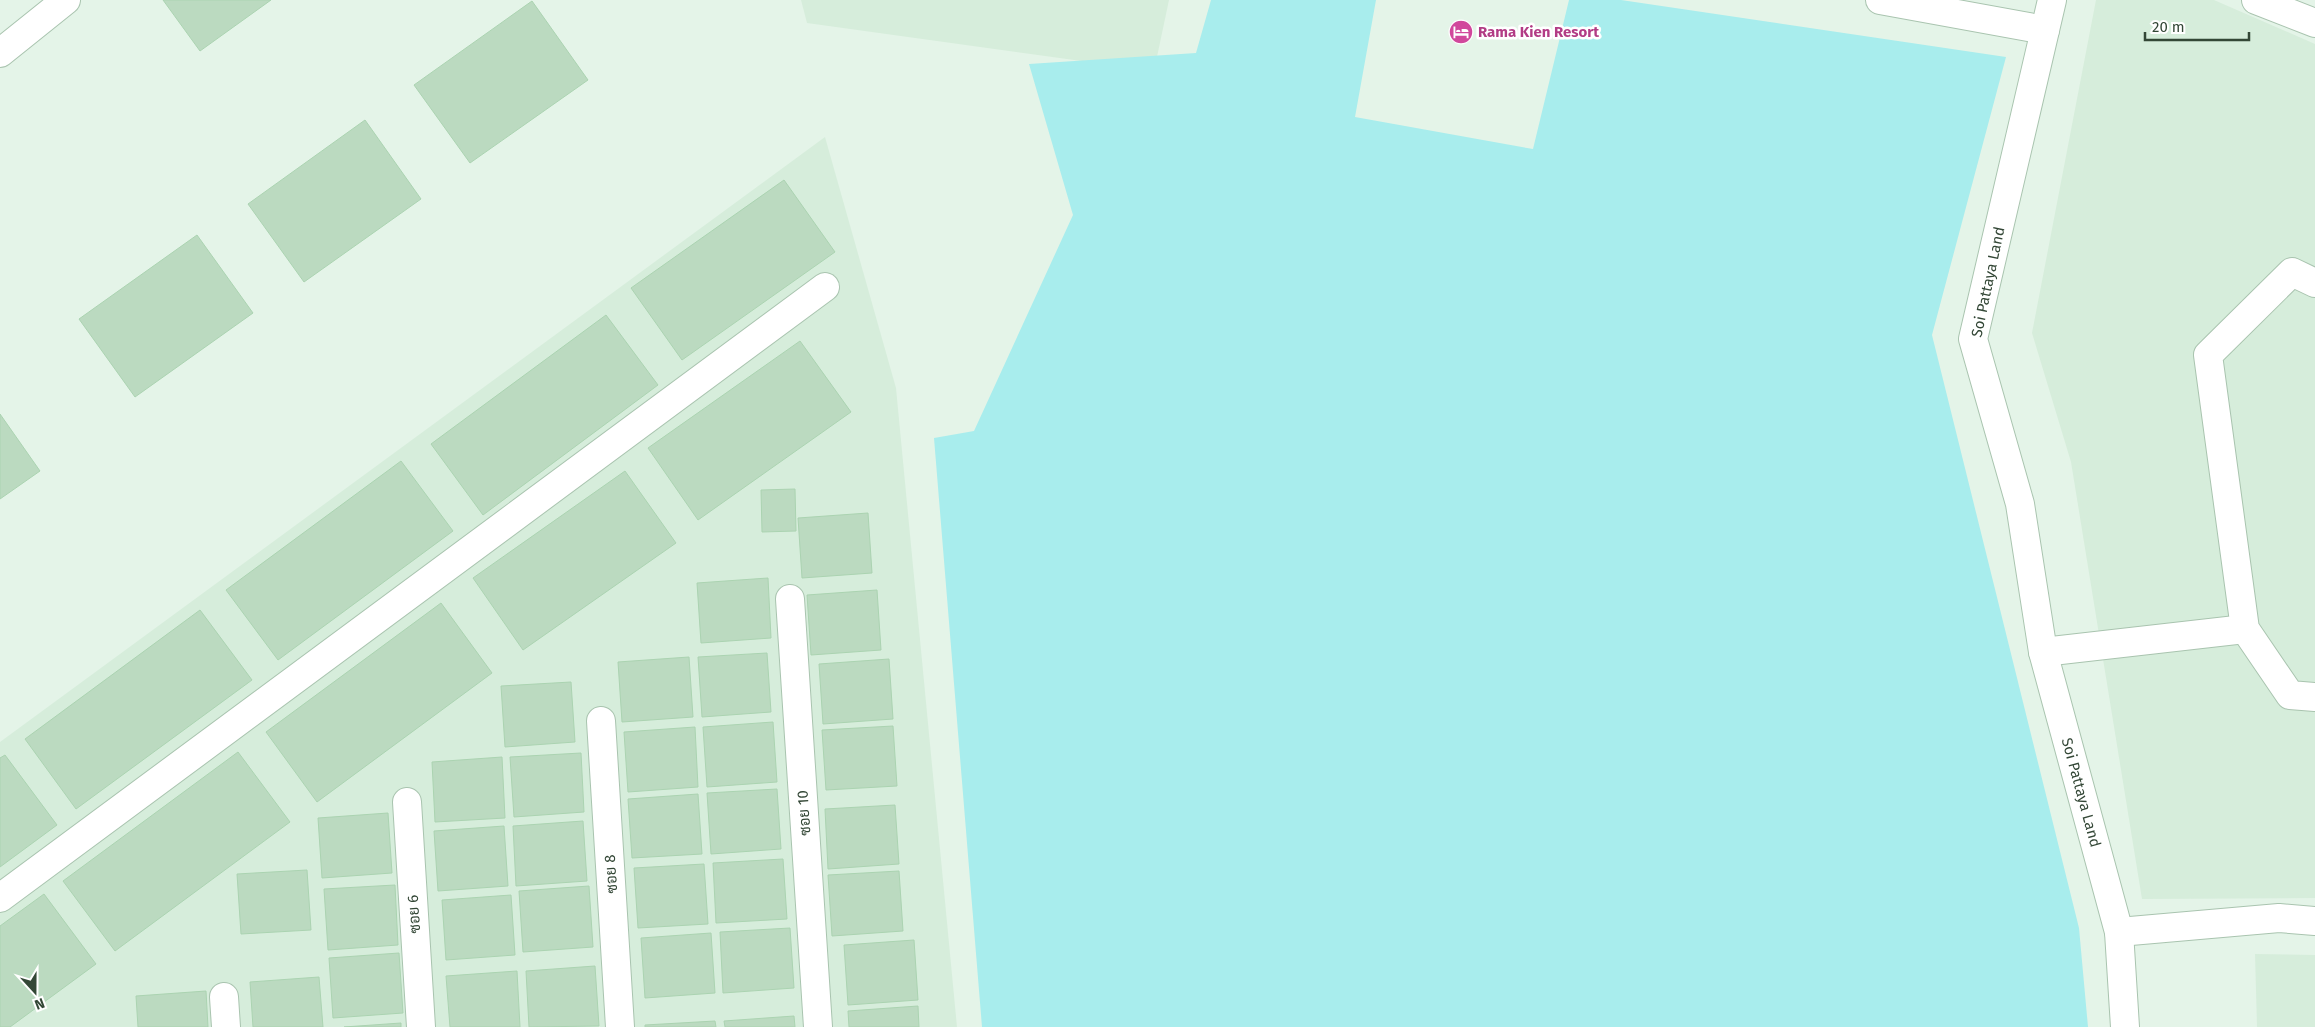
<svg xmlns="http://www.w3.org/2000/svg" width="2315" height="1027" viewBox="0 0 2315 1027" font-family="'Fira Sans',Sarabun,sans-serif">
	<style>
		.residential { fill: #d6eddb }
		.green { fill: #a8eded }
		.building { fill: #bbdac0; stroke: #abd3b1 }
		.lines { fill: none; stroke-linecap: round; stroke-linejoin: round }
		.minor-casing { stroke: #a9c4af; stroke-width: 30 }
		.minor { stroke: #fff; stroke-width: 28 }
		.labels { text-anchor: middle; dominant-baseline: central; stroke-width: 5; stroke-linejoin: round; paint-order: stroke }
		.hotel-label { font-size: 15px; font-weight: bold; fill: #b23c85; stroke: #fff; text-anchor: start }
		.street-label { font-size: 15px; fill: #334736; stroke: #fff }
	</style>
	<rect width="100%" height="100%" fill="#e4f4e8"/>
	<g class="residential">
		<path d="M 801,0 L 1169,0 L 1154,71 L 807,23 Z"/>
		<path d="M 2096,0 L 2214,0 L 2315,44 L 2315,898 L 2142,899 L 2071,462 L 2032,333 Z"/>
		<path d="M 825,137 L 896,388 L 957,1027 L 0,1027 L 0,742 Z"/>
		<path d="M 2255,954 L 2315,955 L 2315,1027 L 2257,1027 Z"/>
	</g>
	<path class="green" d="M 1211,0 L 1376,0 L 1355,117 L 1533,149 L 1569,0 L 1621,0 L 2006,57 L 1932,335 L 2079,928 L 2088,1027 L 982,1027 L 934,438 L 974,431 L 1073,215 L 1029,64 L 1196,53 Z"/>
	<g class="building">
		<path d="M 163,0 L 271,0 L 200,51 Z"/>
		<path d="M 532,1 L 588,80 L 470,163 L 414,85 Z"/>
		<path d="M 365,120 L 421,199 L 304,282 L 248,204 Z"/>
		<path d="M 784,180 L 835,252 L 682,360 L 631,288 Z"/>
		<path d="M 197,235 L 253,313 L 135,397 L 79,319 Z"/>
		<path d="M 606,315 L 658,385 L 483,515 L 431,444 Z"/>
		<path d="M 800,341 L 851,412 L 698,520 L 648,448 Z"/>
		<path d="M 0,414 L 40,471 L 0,499 Z"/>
		<path d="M 401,461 L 453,531 L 278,660 L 226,590 Z"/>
		<path d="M 625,471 L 676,543 L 523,650 L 473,578 Z"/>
		<path d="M 795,489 L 796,531 L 762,532 L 761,490 Z"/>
		<path d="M 868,513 L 872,573 L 802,578 L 798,518 Z"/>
		<path d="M 768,578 L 771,638 L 701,643 L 697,583 Z"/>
		<path d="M 877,590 L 881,650 L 811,655 L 807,595 Z"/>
		<path d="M 441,603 L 492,673 L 317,802 L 266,732 Z"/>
		<path d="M 200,610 L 252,680 L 76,809 L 25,739 Z"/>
		<path d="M 767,653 L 771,712 L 702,717 L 698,657 Z"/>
		<path d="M 689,657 L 693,717 L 622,722 L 618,662 Z"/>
		<path d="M 889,659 L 893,719 L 823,724 L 819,664 Z"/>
		<path d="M 571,682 L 575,742 L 505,747 L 501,686 Z"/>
		<path d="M 773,722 L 777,782 L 707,787 L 703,727 Z"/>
		<path d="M 893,726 L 897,786 L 826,790 L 822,730 Z"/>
		<path d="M 695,727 L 698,787 L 628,792 L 624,732 Z"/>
		<path d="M 238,752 L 290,822 L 115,951 L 63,881 Z"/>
		<path d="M 581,753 L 584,812 L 514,817 L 510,757 Z"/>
		<path d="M 5,755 L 57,825 L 0,867 L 0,758 Z"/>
		<path d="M 502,757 L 505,818 L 435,822 L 432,762 Z"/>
		<path d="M 777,789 L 781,849 L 711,854 L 707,793 Z"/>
		<path d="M 698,794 L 702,854 L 632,858 L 628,799 Z"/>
		<path d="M 895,805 L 899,864 L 828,869 L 825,809 Z"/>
		<path d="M 388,813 L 392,873 L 322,878 L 318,818 Z"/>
		<path d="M 583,821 L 587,881 L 516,886 L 513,826 Z"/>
		<path d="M 504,826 L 508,886 L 438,891 L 434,831 Z"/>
		<path d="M 783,859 L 787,919 L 716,923 L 713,863 Z"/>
		<path d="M 704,864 L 708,924 L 638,928 L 634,868 Z"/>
		<path d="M 307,870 L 311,930 L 241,934 L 237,874 Z"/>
		<path d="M 899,871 L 903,931 L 832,936 L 828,875 Z"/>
		<path d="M 395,885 L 398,945 L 328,950 L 324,889 Z"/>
		<path d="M 589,886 L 593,947 L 523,952 L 519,891 Z"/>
		<path d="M 44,894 L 96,964 L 10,1027 L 0,1027 L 0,926 Z"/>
		<path d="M 511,895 L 515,955 L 446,960 L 442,900 Z"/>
		<path d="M 790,928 L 794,988 L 723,993 L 720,932 Z"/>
		<path d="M 711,933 L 715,993 L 645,998 L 641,938 Z"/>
		<path d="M 914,940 L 918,1000 L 848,1005 L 844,945 Z"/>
		<path d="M 399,953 L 403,1013 L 333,1018 L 329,958 Z"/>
		<path d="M 595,966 L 599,1026 L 529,1027 L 526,971 Z"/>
		<path d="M 517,971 L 520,1027 L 450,1027 L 446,976 Z"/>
		<path d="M 319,977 L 323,1027 L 253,1027 L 250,982 Z"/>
		<path d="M 206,991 L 208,1027 L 138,1027 L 136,996 Z"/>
		<path d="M 918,1006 L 919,1027 L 849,1027 L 848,1011 Z"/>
		<path d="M 794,1016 L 795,1027 L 725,1027 L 724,1021 Z"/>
		<path d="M 715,1021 L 716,1027 L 645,1027 L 645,1025 Z"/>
		<path d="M 401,1023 L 401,1027 L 344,1027 Z"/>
	</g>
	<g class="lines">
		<g class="minor-casing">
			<g id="minor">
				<path d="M 1880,0 L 2045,30"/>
				<path id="s1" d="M 2052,0 L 1973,339 L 2020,504 L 2043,652 L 2119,932 L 2125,1027"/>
				<path d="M 2256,0 L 2315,23"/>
				<path d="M 0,53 L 66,0"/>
				<path d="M 2315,283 L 2292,272 L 2208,355 L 2245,629 L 2290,695 L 2315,697"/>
				<path d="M 790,599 L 818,1027"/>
				<path d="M 2043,652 L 2245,629"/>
				<path d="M 601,721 L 620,1027"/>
				<path d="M 407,802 L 421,1027"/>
				<path d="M 0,898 L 825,287"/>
				<path d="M 2119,932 L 2279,918 L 2315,921"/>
				<path d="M 224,997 L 226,1027"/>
			</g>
		</g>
		<use href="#minor" class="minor"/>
	</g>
	<defs>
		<g id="hotel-disc" transform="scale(1.25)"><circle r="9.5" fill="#d1479c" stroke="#fff"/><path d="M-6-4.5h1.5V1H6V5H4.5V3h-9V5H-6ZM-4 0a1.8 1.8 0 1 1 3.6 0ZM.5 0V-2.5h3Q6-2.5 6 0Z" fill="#fff"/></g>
	</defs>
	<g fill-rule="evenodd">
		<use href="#hotel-disc" x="1461" y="32"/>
	</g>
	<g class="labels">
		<g class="hotel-label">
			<text x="1478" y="32">Rama Kien Resort</text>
		</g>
		<g class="street-label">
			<text transform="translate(1988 282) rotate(-78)">Soi Pattaya Land</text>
			<text stroke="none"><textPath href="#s1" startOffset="815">Soi Pattaya Land</textPath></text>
			<text transform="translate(804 813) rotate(-94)">ซอย 10</text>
			<text transform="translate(611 874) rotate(-94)">ซอย 8</text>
			<text transform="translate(414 914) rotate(-94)">ซอย 6</text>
		</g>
	</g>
	<g transform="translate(35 992) rotate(159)" stroke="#ffffff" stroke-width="4" paint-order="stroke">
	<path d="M0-4L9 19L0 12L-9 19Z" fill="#334736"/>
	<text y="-8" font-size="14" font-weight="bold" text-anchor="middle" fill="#334736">N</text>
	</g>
	<path d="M2145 32v8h104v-8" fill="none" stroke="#334736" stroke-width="2.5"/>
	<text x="2152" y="32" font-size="15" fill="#334736" stroke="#ffffff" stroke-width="4" paint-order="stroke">20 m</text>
</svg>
